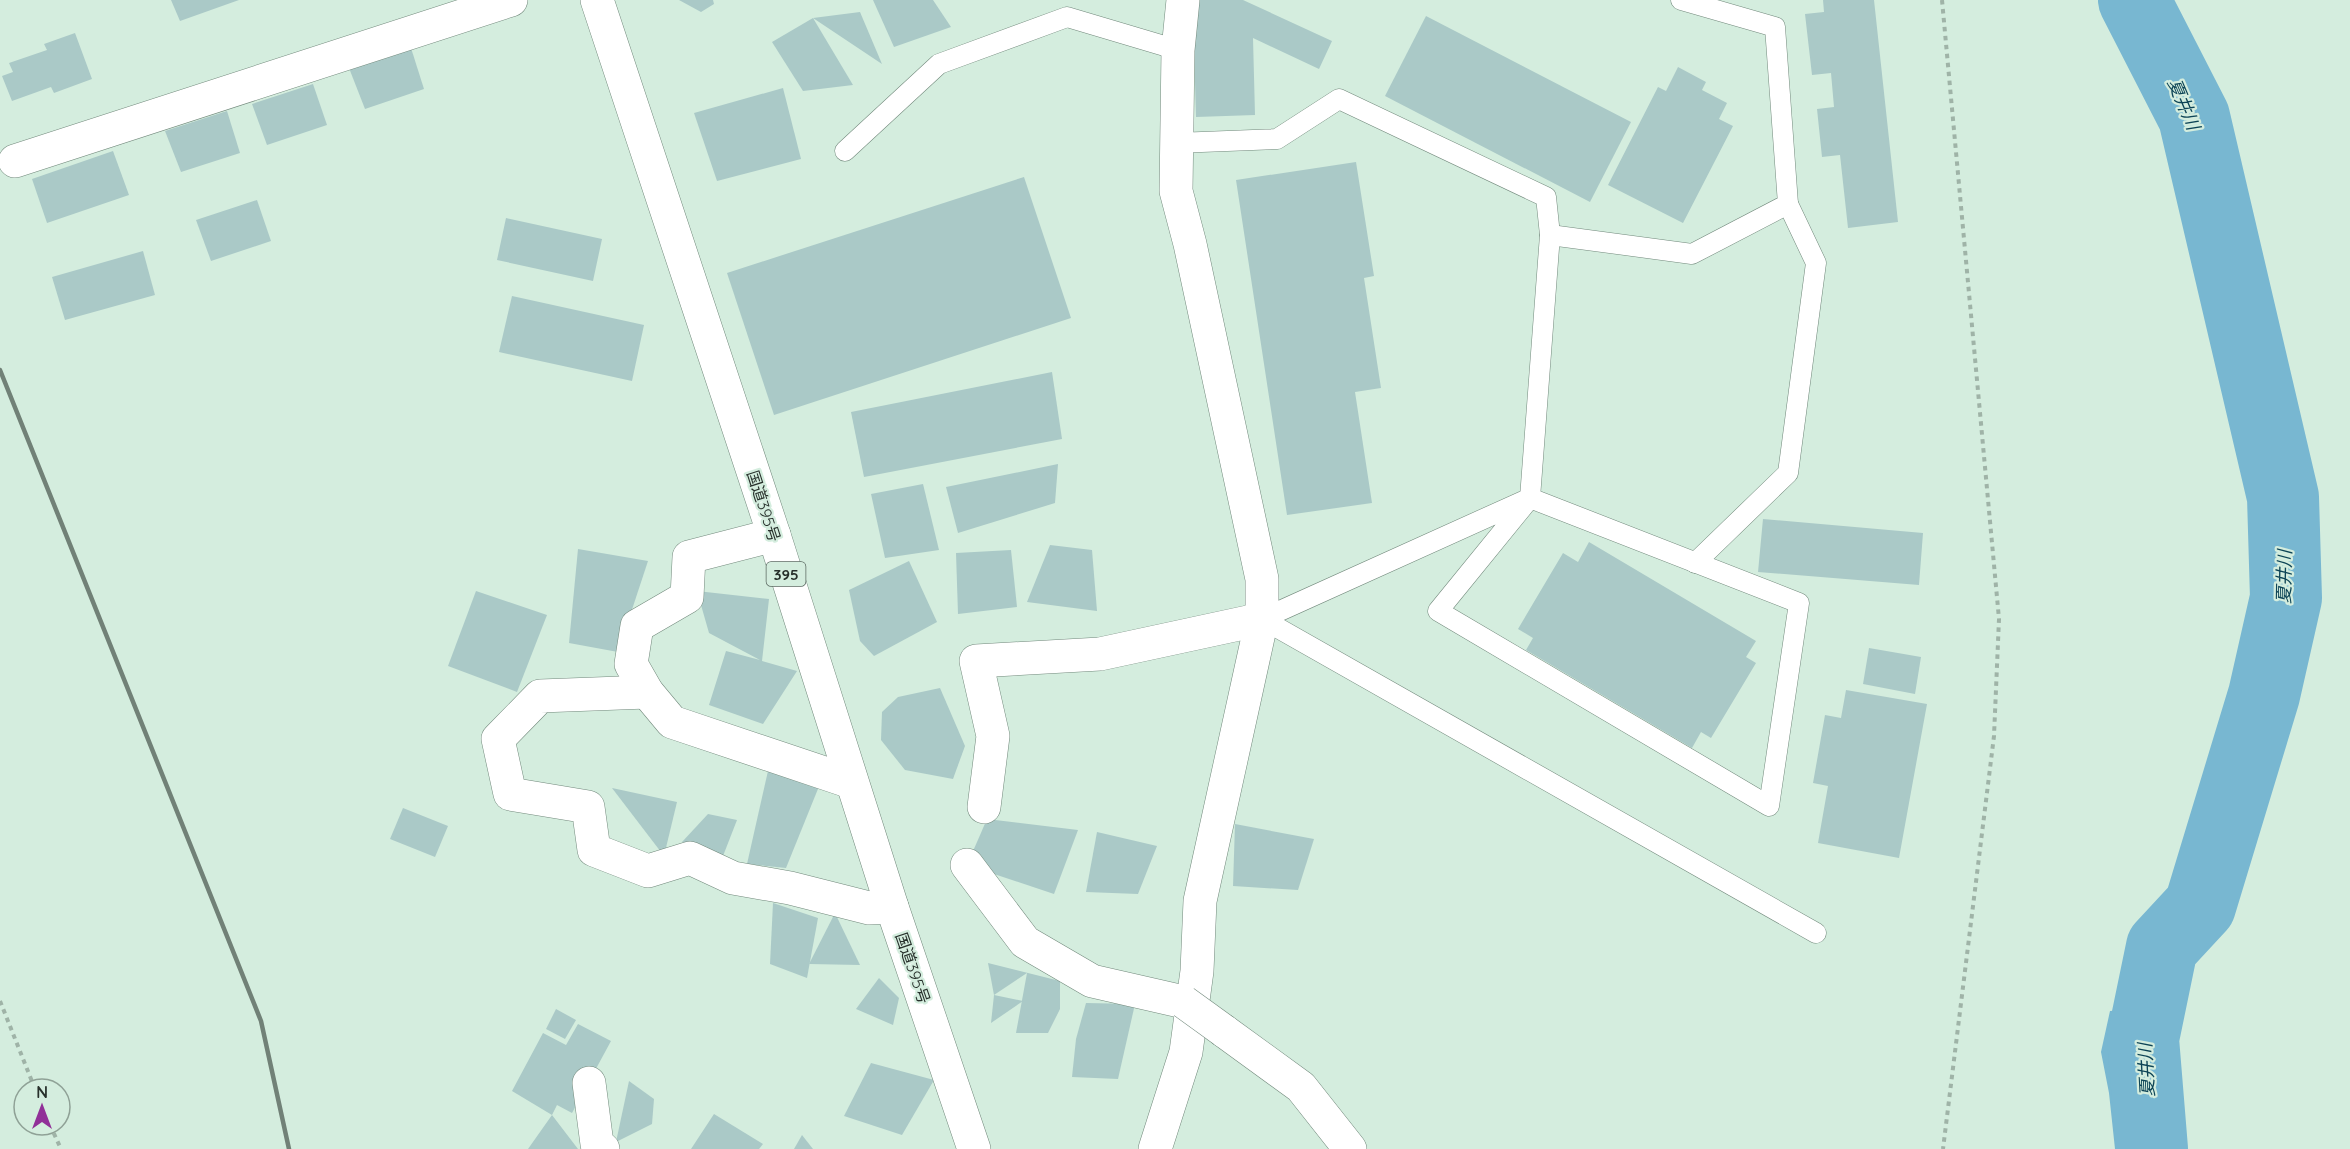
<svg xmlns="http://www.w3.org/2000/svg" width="2350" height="1149" viewBox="0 0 2350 1149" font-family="Quicksand,'Noto Sans JP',sans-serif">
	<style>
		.water { fill: #78b7d1 }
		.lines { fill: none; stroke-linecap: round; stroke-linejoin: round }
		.river { stroke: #78b7d1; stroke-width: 72 }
		.building { fill: #aac9c7 }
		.lane-casing { stroke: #72897c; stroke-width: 21 }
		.street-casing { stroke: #72897c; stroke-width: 34 }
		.highway-casing { stroke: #72897c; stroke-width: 34 }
		.path { stroke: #9fb3a7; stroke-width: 4; stroke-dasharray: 4.5 4.5; stroke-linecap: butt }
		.lane { stroke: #fff; stroke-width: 20 }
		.street { stroke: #fff; stroke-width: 33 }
		.highway { stroke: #fff; stroke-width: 33 }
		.rail { stroke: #718177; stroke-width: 4.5 }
		.street-bridge-casing { stroke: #72897c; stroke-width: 34; stroke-linecap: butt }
		.street-bridge { stroke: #fff; stroke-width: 33 }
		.labels { text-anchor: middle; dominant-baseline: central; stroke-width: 4.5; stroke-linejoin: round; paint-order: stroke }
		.shield { fill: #d4edde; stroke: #5b6961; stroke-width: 1.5 }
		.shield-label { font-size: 15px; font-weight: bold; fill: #27302b }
		.street-label { font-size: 16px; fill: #27302b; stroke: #d4edde }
		.water-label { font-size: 18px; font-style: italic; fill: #0d4456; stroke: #d4edde }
	</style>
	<rect width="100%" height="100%" fill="#d4edde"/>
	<path class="water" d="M 2184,1006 L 2174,1040 L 2172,1073 L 2180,1149 L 2115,1149 L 2109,1093 L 2101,1052 L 2110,1011 Z"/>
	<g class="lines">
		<path class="river" d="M 2134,0 L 2194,117 L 2283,497 L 2286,598 L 2264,695 L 2200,906 L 2162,947 L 2143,1039 L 2152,1149"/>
	</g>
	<g class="building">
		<path d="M 171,0 L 239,0 L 180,21 Z"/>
		<path d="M 679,0 L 713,0 L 714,4 L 701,12 Z"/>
		<path d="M 873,0 L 933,0 L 951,27 L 894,47 Z"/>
		<path d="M 1198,0 L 1243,0 L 1332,41 L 1319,69 L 1253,38 L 1255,115 L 1196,117 L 1193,10 Z"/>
		<path d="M 1823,0 L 1874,0 L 1898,222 L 1848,228 L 1840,155 L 1822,157 L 1817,109 L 1834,107 L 1831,73 L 1812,75 L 1805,14 L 1824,12 Z"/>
		<path d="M 860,12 L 882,64 L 813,18 Z"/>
		<path d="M 1426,16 L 1631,122 L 1590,202 L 1385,96 Z"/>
		<path d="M 813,18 L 853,85 L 803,91 L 772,42 Z"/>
		<path d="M 75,33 L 92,79 L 54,93 L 51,87 L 12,101 L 2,76 L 13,72 L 9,63 L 47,50 L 44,44 Z"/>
		<path d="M 411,48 L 424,89 L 365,109 L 349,68 Z"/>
		<path d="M 1678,67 L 1706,82 L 1702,90 L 1727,103 L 1719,119 L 1733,126 L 1683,223 L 1608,185 L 1658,87 L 1666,91 Z"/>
		<path d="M 313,84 L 327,125 L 267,145 L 252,104 Z"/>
		<path d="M 783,88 L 801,159 L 717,181 L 694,113 Z"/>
		<path d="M 227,111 L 240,153 L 181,172 L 165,131 Z"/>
		<path d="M 113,151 L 129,195 L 47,223 L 32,179 Z"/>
		<path d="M 1356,162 L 1374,276 L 1364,278 L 1381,388 L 1355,392 L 1372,503 L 1287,515 L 1236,180 Z"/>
		<path d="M 1024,177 L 1071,318 L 774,415 L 727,273 Z"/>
		<path d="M 257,200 L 271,241 L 211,261 L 196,220 Z"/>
		<path d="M 506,218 L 602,239 L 593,281 L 497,260 Z"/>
		<path d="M 143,251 L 155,295 L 65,320 L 52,277 Z"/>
		<path d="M 512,296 L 644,325 L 632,381 L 499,352 Z"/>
		<path d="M 1052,372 L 1062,439 L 864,477 L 851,412 Z"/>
		<path d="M 1058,464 L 1055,503 L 958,533 L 946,487 Z"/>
		<path d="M 923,484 L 939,550 L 885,558 L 871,494 Z"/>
		<path d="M 1763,519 L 1923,533 L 1919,585 L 1758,572 Z"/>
		<path d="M 1589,542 L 1756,641 L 1746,657 L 1756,663 L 1711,738 L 1701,732 L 1692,748 L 1526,650 L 1533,638 L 1518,629 L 1563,553 L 1578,562 Z"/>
		<path d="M 1050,545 L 1092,550 L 1097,611 L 1027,602 Z"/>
		<path d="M 578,549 L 648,561 L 618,652 L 569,643 Z"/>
		<path d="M 1011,550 L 1017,607 L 958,614 L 956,553 Z"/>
		<path d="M 909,561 L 937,622 L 874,656 L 860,641 L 849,590 Z"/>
		<path d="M 476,591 L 547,615 L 517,692 L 448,666 Z"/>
		<path d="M 697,591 L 769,599 L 762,661 L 797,671 L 763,724 L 709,705 L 726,651 L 760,660 L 709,633 Z"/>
		<path d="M 1869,648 L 1921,657 L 1915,694 L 1863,684 Z"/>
		<path d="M 940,688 L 965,746 L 953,779 L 905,770 L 881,740 L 882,712 L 898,697 Z"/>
		<path d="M 1846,690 L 1927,704 L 1899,858 L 1818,843 L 1828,786 L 1813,783 L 1825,715 L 1841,718 Z"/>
		<path d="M 770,762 L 824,774 L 786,868 L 747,864 Z"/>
		<path d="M 612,788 L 677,802 L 664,856 Z"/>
		<path d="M 403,808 L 448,826 L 435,857 L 390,839 Z"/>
		<path d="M 708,814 L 737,820 L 723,856 L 682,842 Z"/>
		<path d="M 987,819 L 1078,830 L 1054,894 L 967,865 Z"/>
		<path d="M 1235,824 L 1314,839 L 1298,890 L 1233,886 Z"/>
		<path d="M 1097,832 L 1157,846 L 1138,894 L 1086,892 Z"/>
		<path d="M 773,903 L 818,918 L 807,978 L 770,964 Z"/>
		<path d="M 835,913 L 860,965 L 809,964 Z"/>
		<path d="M 988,963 L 1060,981 L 1060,1009 L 1048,1033 L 1016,1033 L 1027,973 L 994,995 Z"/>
		<path d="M 879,978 L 899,998 L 893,1025 L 856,1009 Z"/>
		<path d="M 994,995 L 1023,1001 L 991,1023 Z"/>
		<path d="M 1086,1003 L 1135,1004 L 1118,1079 L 1072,1077 L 1076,1039 Z"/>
		<path d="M 556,1009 L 576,1020 L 565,1039 L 546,1029 Z"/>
		<path d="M 578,1024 L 611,1041 L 572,1113 L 557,1105 L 552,1115 L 578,1149 L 528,1149 L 552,1115 L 512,1091 L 543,1033 L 566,1045 Z"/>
		<path d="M 871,1063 L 934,1080 L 902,1135 L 844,1116 Z"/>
		<path d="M 629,1081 L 654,1099 L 652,1124 L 616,1142 Z"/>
		<path d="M 714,1114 L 763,1144 L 759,1149 L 691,1149 Z"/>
		<path d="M 802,1135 L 813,1149 L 794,1149 Z"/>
	</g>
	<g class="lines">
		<g class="lane-casing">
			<g id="lane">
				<path d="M 1176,143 L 1277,139 L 1339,99 L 1546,197 L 1550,235"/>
				<path d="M 845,151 L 939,64 L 1067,17 L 1178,50"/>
				<path d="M 1695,563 L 1788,473 L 1816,263 L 1788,204"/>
				<path d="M 1262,619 L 1530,498 L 1799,603 L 1769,806 L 1438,611 L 1530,498 L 1550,235 L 1692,254 L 1788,204 L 1775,27 L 1681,0"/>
				<path d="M 1262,619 L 1816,933"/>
			</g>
		</g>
		<g class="street-casing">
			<g id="street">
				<path d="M 15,161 L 511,0"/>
				<path d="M 774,535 L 689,557 L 687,597 L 637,626 L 631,664 L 647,692 L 672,722 L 851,782"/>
				<path d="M 647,692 L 540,696 L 498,739 L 510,794 L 588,807 L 594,850 L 648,871 L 690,858 L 733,878 L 790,888 L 869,908 L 892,907"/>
				<path d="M 984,807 L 993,736 L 976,661 L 1100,654 L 1262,619"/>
				<path d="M 967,865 L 1025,942 L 1092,981 L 1184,1002"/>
				<path d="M 1224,1031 L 1301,1087 L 1350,1149"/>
				<path d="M 589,1083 L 597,1144 L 603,1149"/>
				<path d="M 1155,1149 L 1186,1052 L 1197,971 L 1200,901 L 1262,619 L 1262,579 L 1190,244 L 1176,191 L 1178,50 L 1183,0"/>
			</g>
		</g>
		<g class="highway-casing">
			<path id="highway" d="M 597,0 L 774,535 L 892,907 L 974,1149"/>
		</g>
		<g class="path">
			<path d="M 1942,0 L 1999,619 L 1994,736 L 1943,1149"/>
			<path d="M 0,1001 L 35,1089"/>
			<path d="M 50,1125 L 61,1149"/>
		</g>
		<use href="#lane" class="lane"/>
		<use href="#street" class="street"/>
		<use href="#highway" class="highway"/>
		<path class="rail" d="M 0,370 L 261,1021 L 289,1149"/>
		<g class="street-bridge-casing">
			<path id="street-bridge" d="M 1184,1002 L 1224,1031"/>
		</g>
		<use href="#street-bridge" class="street-bridge"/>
	</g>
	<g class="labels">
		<rect class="shield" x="766.5" y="562" width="39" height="24" rx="4.5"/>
		<g class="shield-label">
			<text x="786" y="574">395</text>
		</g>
		<g class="street-label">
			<text transform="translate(764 506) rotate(72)">国道395号</text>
			<text transform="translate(913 968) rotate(71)">国道395号</text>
		</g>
		<g class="water-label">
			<text transform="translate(2184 104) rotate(67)">夏井川</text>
			<text transform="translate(2284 577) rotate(-89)">夏井川</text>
			<text transform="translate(2146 1070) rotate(-93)">夏井川</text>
		</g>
	</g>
	<g transform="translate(42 1107)"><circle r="28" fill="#d4edde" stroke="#8fa196" stroke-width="1.5"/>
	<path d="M0-4.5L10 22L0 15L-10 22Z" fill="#913098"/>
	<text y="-9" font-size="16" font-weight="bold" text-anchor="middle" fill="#27302b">N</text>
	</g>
</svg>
